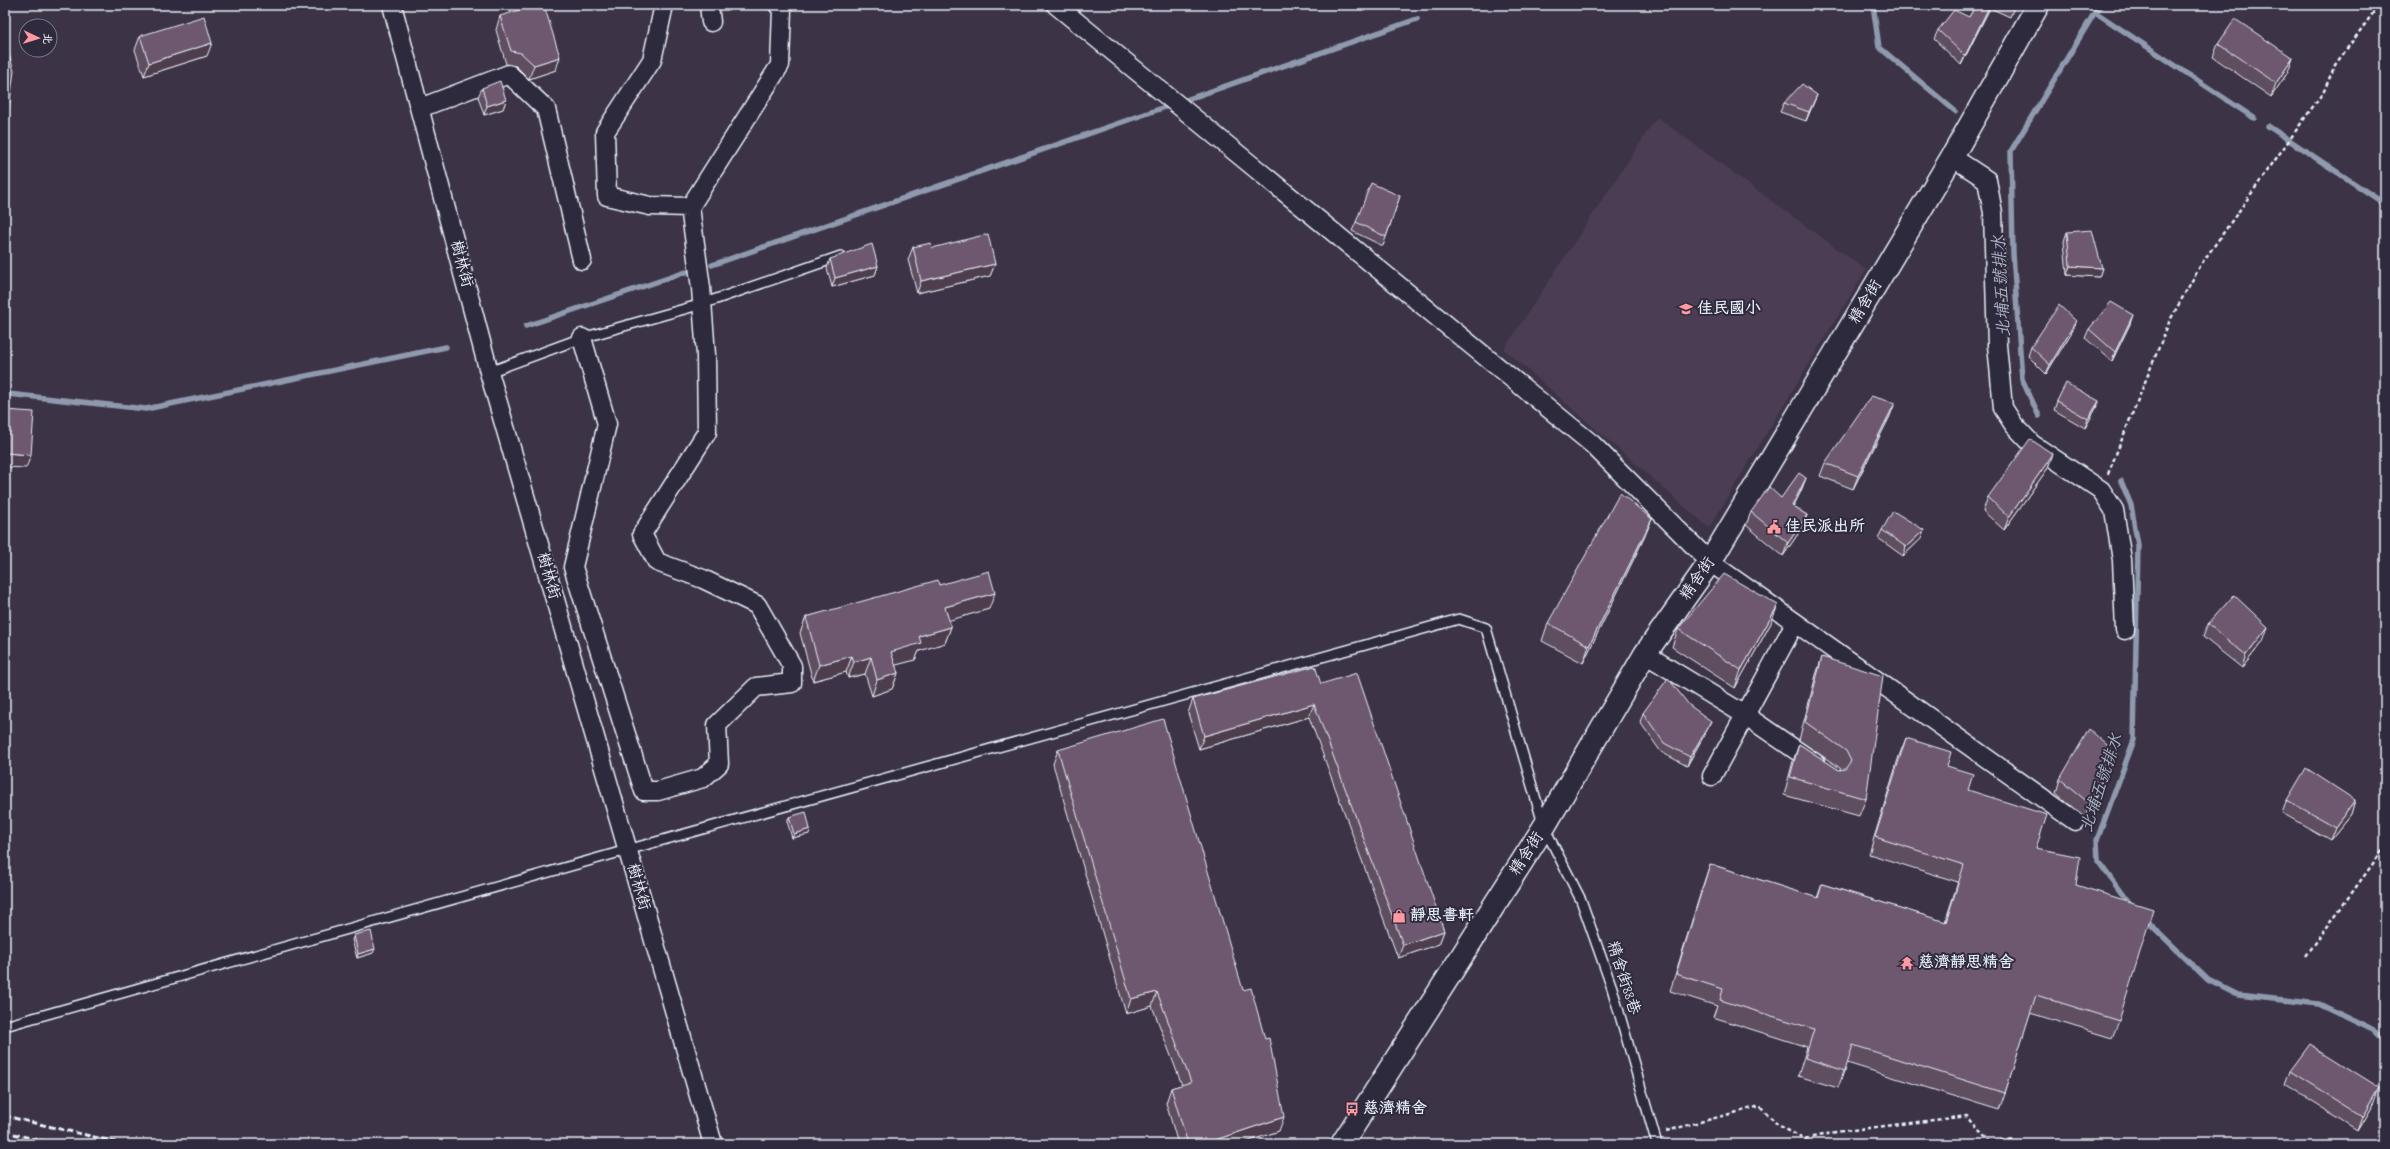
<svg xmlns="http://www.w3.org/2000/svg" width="2390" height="1149" viewBox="0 0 2390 1149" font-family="'Indie Flower','LXGW WenKai TC',sans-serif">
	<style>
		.built { fill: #4b3e53 }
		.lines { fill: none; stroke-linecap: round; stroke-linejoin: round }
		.stream { stroke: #8f9aae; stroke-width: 5.5 }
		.service-casing { stroke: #e8f1f8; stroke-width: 12 }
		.minor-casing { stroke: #e8f1f8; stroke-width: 21 }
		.tertiary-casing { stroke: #e8f1f8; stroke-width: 25 }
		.path { stroke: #e8f1f8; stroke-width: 2.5; stroke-dasharray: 4 3; stroke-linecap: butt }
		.service { stroke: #2f2a3d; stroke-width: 9 }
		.minor { stroke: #2f2a3d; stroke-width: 18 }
		.tertiary { stroke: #2f2a3d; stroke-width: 22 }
		.rail { stroke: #e8f1f8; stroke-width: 3; stroke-dasharray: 6 3; stroke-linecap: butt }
		.wall { fill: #5f4d60; stroke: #e8f1f8 }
		.shaded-wall { fill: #4d3e4e; stroke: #e8f1f8 }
		.building { fill: #6e5970; stroke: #e8f1f8 }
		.labels { text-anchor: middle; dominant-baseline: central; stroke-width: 4; stroke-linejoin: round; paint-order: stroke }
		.street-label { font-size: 16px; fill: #e8f1f8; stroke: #2f2a3d }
		.poi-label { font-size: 16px; font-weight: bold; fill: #e8f1f8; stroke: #2f2a3d; text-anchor: start }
		.water-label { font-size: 17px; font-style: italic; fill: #acb7c6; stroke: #2f2a3d }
	</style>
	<rect width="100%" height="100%" fill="#3c3347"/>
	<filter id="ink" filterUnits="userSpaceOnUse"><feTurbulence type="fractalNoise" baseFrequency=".025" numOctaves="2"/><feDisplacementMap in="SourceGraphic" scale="8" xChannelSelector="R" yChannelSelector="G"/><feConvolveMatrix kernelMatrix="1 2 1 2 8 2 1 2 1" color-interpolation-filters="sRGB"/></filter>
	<g filter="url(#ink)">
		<path class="built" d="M 1657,117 L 1866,270 L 1709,528 L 1504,349 Z"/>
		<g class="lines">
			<g class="stream">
				<path d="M 1873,5 L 1879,47 L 1955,111"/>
				<path d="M 2095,12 L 2101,5"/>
				<path d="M 1180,102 L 1417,19"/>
				<path d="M 2268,126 L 2385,204"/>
				<path d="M 712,265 L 1171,105"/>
				<path d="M 526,326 L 686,272"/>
				<path d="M 5,392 L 8,394 L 146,409 L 446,347"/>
				<path d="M 2039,416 L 2022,379 L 2013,254 L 2011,151 L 2095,12 L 2254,118"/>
				<path d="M 2121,481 L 2131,505 L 2138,545 L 2134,740 L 2097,840 L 2098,861 L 2130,905"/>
				<path d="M 2144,918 L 2208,980 L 2238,995 L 2319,1004 L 2373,1030 L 2385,1042"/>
			</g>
			<g class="service-casing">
				<g id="service">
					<path d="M 489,372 L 582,338 L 702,304 L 841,256"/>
					<path d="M 5,1026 L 627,850 L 1459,619 L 1486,628 L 1544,827 L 1581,900 L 1612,988 L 1657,1144"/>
				</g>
			</g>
			<g class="minor-casing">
				<g id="minor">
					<path d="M 392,5 L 489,372 L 713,1144"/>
					<path d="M 709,5 L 711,22"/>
					<path d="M 1056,5 L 1592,444 L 1710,562 L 2075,821"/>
					<path d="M 420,108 L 509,74 L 546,109 L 582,260"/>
					<path d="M 1952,157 L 1987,180 L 1993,213 L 1997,345 L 2003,408 L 2014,425 L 2032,444 L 2101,490 L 2114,510 L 2122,560 L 2125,630"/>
					<path d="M 690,207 L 780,65 L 782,9 L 778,5"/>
					<path d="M 582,338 L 607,424 L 573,567 L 644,791 L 658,791 L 703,778 L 719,764 L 717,725 L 756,687 L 792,683 L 792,666 L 757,605 L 703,579 L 657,562 L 642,534 L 707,432 L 706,355 L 701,288 L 690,207 L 650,206 L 607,196 L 605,132 L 652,60 L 664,5"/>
					<path d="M 1645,654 L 1745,715 L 1816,764"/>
					<path d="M 1712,776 L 1795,623"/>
				</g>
			</g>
			<g class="tertiary-casing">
				<path id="tertiary" d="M 1342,1144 L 1544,827 L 1645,654 L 1710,562 L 1952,157 L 2038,5"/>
			</g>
			<g class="path">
				<path d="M 2108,474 L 2170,320 L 2202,263 L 2324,91 L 2335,65 L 2379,5"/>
				<path d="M 2306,956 L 2385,847"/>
				<path d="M 1666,1131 L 1760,1106 L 1778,1125 L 1804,1139 L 1836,1132 L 1967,1116 L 1990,1143 L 2012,1138"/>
			</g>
			<use href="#service" class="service"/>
			<use href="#minor" class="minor"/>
			<use href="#tertiary" class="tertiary"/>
			<g class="rail">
				<path d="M 5,1116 L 124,1144"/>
				<path d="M 5,1132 L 56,1144"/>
			</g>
		</g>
		<g class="wall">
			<path d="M 1976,5 L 2015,5 L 2010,17 L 1990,8 L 1961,65 L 1934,39 L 1938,30 L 1969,17 Z"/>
			<path d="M 500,16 L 556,70 L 529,79 L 516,66 L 506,64 L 496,30 Z"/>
			<path d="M 140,36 L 207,56 L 144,76 L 135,50 Z"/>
			<path d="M 2218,44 L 2293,58 L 2288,72 L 2271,97 L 2213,57 Z"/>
			<path d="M 482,88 L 506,100 L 503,109 L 484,115 L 478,97 Z"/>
			<path d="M 1817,95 L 1806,121 L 1780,112 L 1784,103 Z"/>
			<path d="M 1400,196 L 1383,246 L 1352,231 L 1356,222 Z"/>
			<path d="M 2067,232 L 2102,268 L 2099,277 L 2067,275 L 2064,241 Z"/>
			<path d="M 913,247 L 932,248 L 995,264 L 990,276 L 917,293 L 908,260 Z"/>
			<path d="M 830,259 L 878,266 L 875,275 L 832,287 L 827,268 Z"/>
			<path d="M 2130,324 L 2112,361 L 2085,338 L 2089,329 Z"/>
			<path d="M 2073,330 L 2046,374 L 2028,356 L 2031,347 Z"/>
			<path d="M 2057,401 L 2099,401 L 2095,410 L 2085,428 L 2054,410 Z"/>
			<path d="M 1890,416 L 1853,489 L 1820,476 L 1825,463 Z"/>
			<path d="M 2048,468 L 2004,530 L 1983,511 L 1988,497 Z"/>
			<path d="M 1806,478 L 1801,491 L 1793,507 L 1807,515 L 1802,528 L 1783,556 L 1746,525 L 1751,512 L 1781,498 Z"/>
			<path d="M 1882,530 L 1921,539 L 1903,556 L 1878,538 Z"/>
			<path d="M 1645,536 L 1583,663 L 1542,641 L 1548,623 Z"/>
			<path d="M 939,585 L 989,609 L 949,620 L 951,627 L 945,643 L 919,651 L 915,660 L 895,665 L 898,673 L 892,689 L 872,696 L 865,674 L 848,678 L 846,672 L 813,681 L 800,633 L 806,617 Z"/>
			<path d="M 1771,623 L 1735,688 L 1672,647 L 1678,629 Z"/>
			<path d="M 2208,624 L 2263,641 L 2242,668 L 2203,637 Z"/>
			<path d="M 1822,657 L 1866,799 L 1859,816 L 1784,795 L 1793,761 L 1799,744 L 1839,770 L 1841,770 L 1840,768 L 1799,740 L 1816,675 Z"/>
			<path d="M 1321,684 L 1444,931 L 1439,944 L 1398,958 L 1309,717 L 1199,749 L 1188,713 L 1193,699 Z"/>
			<path d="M 1643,713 L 1707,730 L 1687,766 L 1661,752 L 1640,722 Z"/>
			<path d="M 1906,738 L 1947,766 L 1968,790 L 2036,848 L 2076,885 L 2119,1021 L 2112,1038 L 2030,1013 L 2005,1093 L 1999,1110 L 1847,1063 L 1838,1088 L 1798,1076 L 1807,1047 L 1713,1017 L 1717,1006 L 1670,991 L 1704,882 L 1710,864 L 1817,898 L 1822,884 L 1945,922 L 1958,882 L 1869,854 L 1899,756 Z"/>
			<path d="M 1058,750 L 1279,1131 L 1240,1144 L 1178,1144 L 1166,1103 L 1171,1088 L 1182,1085 L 1152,1006 L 1126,1014 L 1053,764 Z"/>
			<path d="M 2111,766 L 2085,818 L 2056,793 L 2060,779 Z"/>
			<path d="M 2287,800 L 2355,800 L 2351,814 L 2330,840 L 2282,813 Z"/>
			<path d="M 789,817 L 809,834 L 792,838 L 787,821 Z"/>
			<path d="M 354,935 L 373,953 L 357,958 L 352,940 Z"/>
			<path d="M 2290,1071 L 2375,1102 L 2358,1131 L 2285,1085 Z"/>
		</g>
		<g class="shaded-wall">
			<path d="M 1990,5 L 1991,5 L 1990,8 L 1961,65 L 1965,56 Z"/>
			<path d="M 212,43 L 207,56 L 144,76 L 149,63 Z"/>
			<path d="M 560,57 L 556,70 L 529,79 L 534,65 Z"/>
			<path d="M 2293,58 L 2288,72 L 2271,97 L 2276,83 Z"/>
			<path d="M 1817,95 L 1813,104 L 1806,121 L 1809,112 Z"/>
			<path d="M 506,100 L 503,109 L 484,115 L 487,106 Z"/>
			<path d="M 9,109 L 5,119 L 5,110 Z"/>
			<path d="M 995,264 L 990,276 L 917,293 L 921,281 Z"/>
			<path d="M 878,266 L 875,275 L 832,287 L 835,278 Z"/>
			<path d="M 2070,266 L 2102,268 L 2099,277 L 2067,275 Z"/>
			<path d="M 2133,315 L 2130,324 L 2112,361 L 2115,352 Z"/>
			<path d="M 2076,321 L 2073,330 L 2046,374 L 2050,365 Z"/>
			<path d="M 2099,401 L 2095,410 L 2085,428 L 2088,419 Z"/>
			<path d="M 1895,403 L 1890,416 L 1853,489 L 1858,476 Z"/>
			<path d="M 5,453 L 31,455 L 26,468 L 5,467 Z"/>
			<path d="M 2053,454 L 2048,468 L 2004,530 L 2009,517 Z"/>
			<path d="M 1806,478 L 1801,491 L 1787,519 L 1792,506 Z"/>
			<path d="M 1807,515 L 1802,528 L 1783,556 L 1788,543 Z"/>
			<path d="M 1652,519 L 1645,536 L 1583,663 L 1589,646 Z"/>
			<path d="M 1924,530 L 1921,539 L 1903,556 L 1906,547 Z"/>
			<path d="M 995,593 L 989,609 L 940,623 L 945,607 Z"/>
			<path d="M 1778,605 L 1771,623 L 1735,688 L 1741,670 Z"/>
			<path d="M 951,627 L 945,643 L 919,651 L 915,660 L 885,668 L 891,652 L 919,636 Z"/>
			<path d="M 2268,627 L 2263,641 L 2242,668 L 2246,655 Z"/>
			<path d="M 852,656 L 846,672 L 813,681 L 819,665 Z"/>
			<path d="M 871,657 L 865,674 L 848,678 L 854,662 Z"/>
			<path d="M 898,673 L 892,689 L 872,696 L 877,680 Z"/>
			<path d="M 1314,704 L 1309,717 L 1199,749 L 1204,736 Z"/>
			<path d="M 1711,721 L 1707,730 L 1687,766 L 1690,757 Z"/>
			<path d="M 2116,753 L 2111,766 L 2085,818 L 2090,804 Z"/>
			<path d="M 2355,800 L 2351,814 L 2330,840 L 2335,827 Z"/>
			<path d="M 810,829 L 809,834 L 792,838 L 794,834 Z"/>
			<path d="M 1444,931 L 1439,944 L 1398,958 L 1403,945 Z"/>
			<path d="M 375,949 L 373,953 L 357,958 L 358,954 Z"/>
			<path d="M 1157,992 L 1152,1006 L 1126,1014 L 1131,999 Z"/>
			<path d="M 2380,1088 L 2375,1102 L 2358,1131 L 2363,1117 Z"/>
			<path d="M 1284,1117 L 1279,1131 L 1240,1144 L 1203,1144 Z"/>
		</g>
		<g class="building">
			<path d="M 536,5 L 544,5 L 560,57 L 534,65 L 521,53 L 511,51 L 500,16 Z"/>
			<path d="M 1976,5 L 1990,5 L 1965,56 L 1938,30 L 1954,10 L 1969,17 Z"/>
			<path d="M 2007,5 L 2014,5 L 2013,8 Z"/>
			<path d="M 204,16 L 212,43 L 149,63 L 140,36 Z"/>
			<path d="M 2235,19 L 2293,58 L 2276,83 L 2218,44 Z"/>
			<path d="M 5,41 L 14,71 L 9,109 L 5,110 Z"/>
			<path d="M 500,81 L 506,100 L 487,106 L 482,88 Z"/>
			<path d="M 1802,84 L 1817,95 L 1809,112 L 1784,103 Z"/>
			<path d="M 1371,183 L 1400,196 L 1386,237 L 1356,222 Z"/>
			<path d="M 2092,230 L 2102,268 L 2070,266 L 2067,232 Z"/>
			<path d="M 988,234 L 995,264 L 921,281 L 913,247 L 931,243 L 932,248 Z"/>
			<path d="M 872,244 L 878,266 L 835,278 L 830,259 Z"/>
			<path d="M 2111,302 L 2133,315 L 2115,352 L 2089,329 Z"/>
			<path d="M 2059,305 L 2076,321 L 2050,365 L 2031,347 Z"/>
			<path d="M 2066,383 L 2099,401 L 2088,419 L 2057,401 Z"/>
			<path d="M 1871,396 L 1895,403 L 1858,476 L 1825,463 Z"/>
			<path d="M 5,410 L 34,412 L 31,455 L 5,453 Z"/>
			<path d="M 2030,439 L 2053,454 L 2009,517 L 1988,497 Z"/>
			<path d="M 1799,473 L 1806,478 L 1792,506 L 1807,515 L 1788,543 L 1751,512 L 1769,487 L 1781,498 Z"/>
			<path d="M 1620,493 L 1652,519 L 1589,646 L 1548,623 Z"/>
			<path d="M 1893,511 L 1924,530 L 1906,547 L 1882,530 Z"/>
			<path d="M 989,571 L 995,593 L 945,607 L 951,627 L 919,636 L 921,643 L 891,652 L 898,673 L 877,680 L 871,657 L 854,662 L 852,656 L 819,665 L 806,617 L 938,580 L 939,585 Z"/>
			<path d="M 1724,574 L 1778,605 L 1741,670 L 1678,629 Z"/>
			<path d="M 2234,595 L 2268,627 L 2246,655 L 2208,624 Z"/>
			<path d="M 1822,657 L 1883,676 L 1866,799 L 1790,777 L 1799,744 L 1839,770 L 1845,769 L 1851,761 L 1846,751 L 1805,722 Z"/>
			<path d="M 1315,666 L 1321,684 L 1357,673 L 1444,931 L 1403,945 L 1314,704 L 1204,736 L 1193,699 Z"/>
			<path d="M 1668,678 L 1689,705 L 1711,721 L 1690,757 L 1664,743 L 1643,713 Z"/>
			<path d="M 1163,719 L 1243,990 L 1251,988 L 1265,1039 L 1269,1038 L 1284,1117 L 1203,1144 L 1188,1144 L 1171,1088 L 1191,1082 L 1157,992 L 1131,999 L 1058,750 Z"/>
			<path d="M 2089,729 L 2116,753 L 2090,804 L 2060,779 Z"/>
			<path d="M 1906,738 L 1951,752 L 1947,766 L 1973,774 L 1968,790 L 2047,815 L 2036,848 L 2080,857 L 2076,885 L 2153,909 L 2119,1021 L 2036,995 L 2005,1093 L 1853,1045 L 1845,1071 L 1805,1058 L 1814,1029 L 1720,1000 L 1723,989 L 1676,974 L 1710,864 L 1818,898 L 1822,884 L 1946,922 L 1964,865 L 1875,837 Z"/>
			<path d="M 2306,768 L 2355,800 L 2335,827 L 2287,800 Z"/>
			<path d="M 806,812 L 810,829 L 794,834 L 789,817 Z"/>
			<path d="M 371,931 L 375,949 L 358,954 L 354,935 Z"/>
			<path d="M 2310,1044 L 2380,1088 L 2363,1117 L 2290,1071 Z"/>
		</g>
	</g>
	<defs>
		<g id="school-bare" transform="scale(1.08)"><path d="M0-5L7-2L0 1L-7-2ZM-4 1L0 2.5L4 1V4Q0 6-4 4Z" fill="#ff9aa2" stroke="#2f2a3d" stroke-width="2.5" paint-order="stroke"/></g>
		<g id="civic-bare" transform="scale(1.08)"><path d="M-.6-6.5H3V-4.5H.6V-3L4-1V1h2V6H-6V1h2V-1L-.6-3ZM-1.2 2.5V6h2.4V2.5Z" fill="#ff9aa2" stroke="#2f2a3d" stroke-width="2.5" paint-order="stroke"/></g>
		<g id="shop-bare" transform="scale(1.08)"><path d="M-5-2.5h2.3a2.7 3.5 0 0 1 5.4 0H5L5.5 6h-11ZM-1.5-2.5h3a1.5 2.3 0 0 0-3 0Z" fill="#ff9aa2" stroke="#2f2a3d" stroke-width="2.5" paint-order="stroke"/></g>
		<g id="temple-bare" transform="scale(1.08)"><path d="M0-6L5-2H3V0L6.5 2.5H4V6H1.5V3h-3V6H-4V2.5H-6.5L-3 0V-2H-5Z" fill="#ff9aa2" stroke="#2f2a3d" stroke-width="2.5" paint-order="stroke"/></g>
		<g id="bus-bare" transform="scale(1.08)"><path d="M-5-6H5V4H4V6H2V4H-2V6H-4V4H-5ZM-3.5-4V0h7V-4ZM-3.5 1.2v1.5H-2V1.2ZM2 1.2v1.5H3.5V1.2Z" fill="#ff9aa2" stroke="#2f2a3d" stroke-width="2.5" paint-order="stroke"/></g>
	</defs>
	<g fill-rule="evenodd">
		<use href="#school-bare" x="1686" y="309"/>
		<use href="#civic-bare" x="1774" y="527"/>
		<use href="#shop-bare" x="1399" y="916"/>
		<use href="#temple-bare" x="1907" y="963"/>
		<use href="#bus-bare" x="1352" y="1109"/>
	</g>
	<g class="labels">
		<g class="street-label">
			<text transform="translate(461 264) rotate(75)">樹林街</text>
			<text transform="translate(1866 302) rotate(-59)">精舍街</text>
			<text transform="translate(548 576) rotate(74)">樹林街</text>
			<text transform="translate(1698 579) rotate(-55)">精舍街</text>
			<text transform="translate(1527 854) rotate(-57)">精舍街</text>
			<text transform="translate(638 887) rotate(74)">樹林街</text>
			<text transform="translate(1623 978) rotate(72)">精舍街88巷</text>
		</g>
		<g class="poi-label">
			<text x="1697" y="309">佳民國小</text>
			<text x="1785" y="527">佳民派出所</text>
			<text x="1410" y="916">靜思書軒</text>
			<text x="1918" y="963">慈濟靜思精舍</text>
			<text x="1363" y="1109">慈濟精舍</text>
		</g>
		<g class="water-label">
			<text transform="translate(2002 286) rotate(-93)">北埔五號排水</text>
			<text transform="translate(2102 783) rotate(-72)">北埔五號排水</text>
		</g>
	</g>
	<rect width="2390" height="1149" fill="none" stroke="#2f2a3d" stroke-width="20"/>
	<rect x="10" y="10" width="2370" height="1129" fill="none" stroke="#e8f1f8" stroke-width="1.5" filter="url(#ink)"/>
	<g transform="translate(38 38) rotate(94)"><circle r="19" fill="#2f2a3d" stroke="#797a88"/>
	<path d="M0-3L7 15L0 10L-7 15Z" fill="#ff9aa2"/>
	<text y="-6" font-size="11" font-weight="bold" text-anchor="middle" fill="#e8f1f8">北</text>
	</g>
</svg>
